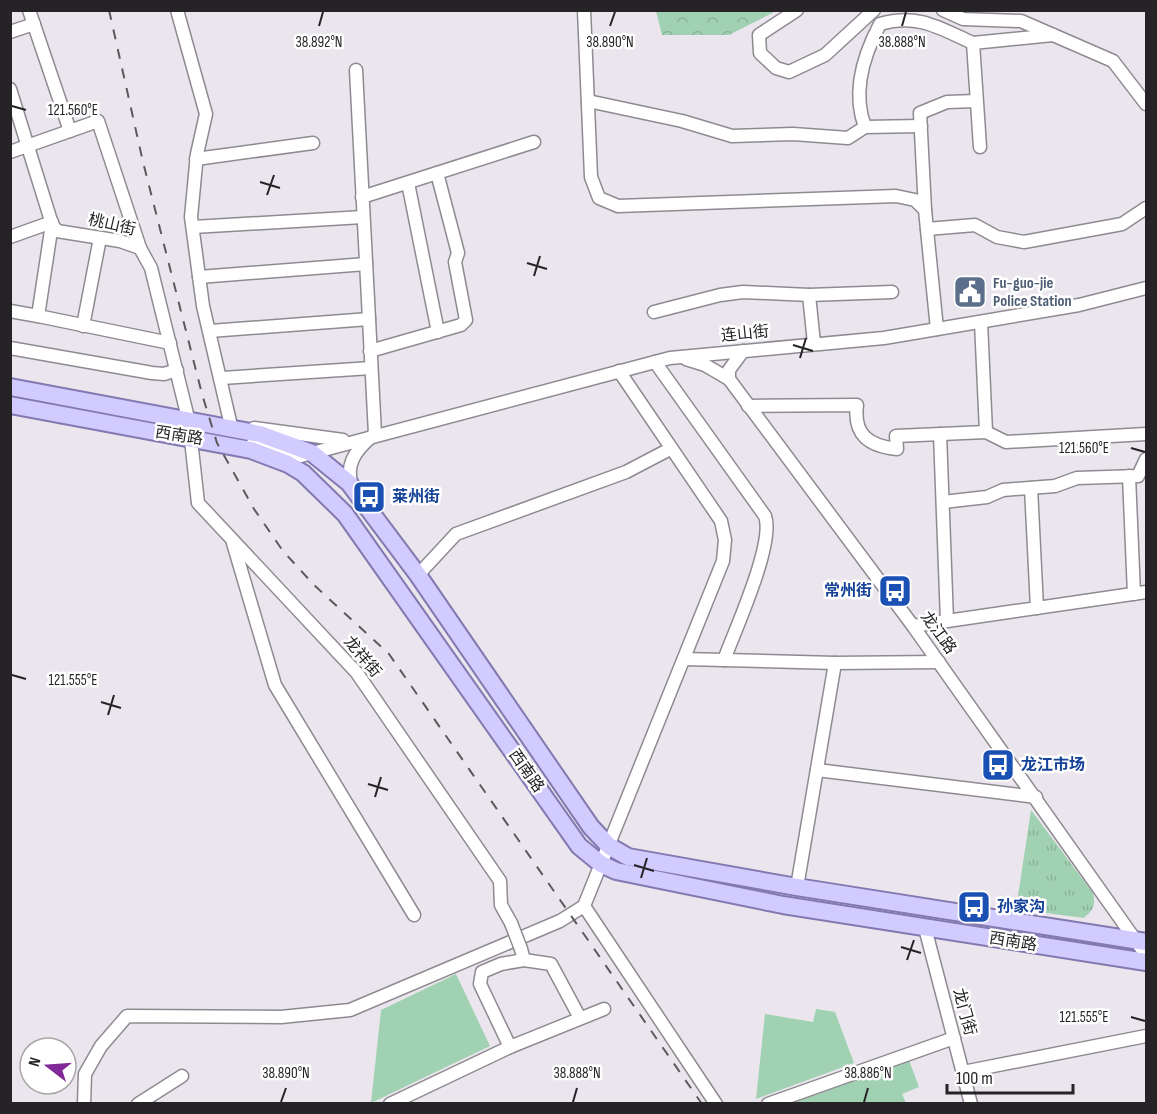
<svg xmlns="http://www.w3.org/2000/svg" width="1157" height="1114" viewBox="0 0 1157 1114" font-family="'Sofia Sans Condensed','Noto Sans SC',sans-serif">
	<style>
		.grass { fill: #a1d1b3 }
		.forest { fill: url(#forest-crowns) }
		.park { fill: url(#park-tufts) }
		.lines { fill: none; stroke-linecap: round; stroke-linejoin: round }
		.minor-casing { stroke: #8f8a91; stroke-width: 15 }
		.major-casing { stroke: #8279b0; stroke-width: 20 }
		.minor { stroke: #fff; stroke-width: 12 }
		.major { stroke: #d2cbfd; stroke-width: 16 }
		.rail { stroke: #5c595d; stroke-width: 2; stroke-dasharray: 10 10; stroke-linecap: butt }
		.minor-bridge-casing { stroke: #8f8a91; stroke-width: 15; stroke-linecap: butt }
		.minor-bridge { stroke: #fff; stroke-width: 12 }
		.ticks { fill: none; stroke: #252326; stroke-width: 2 }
		.labels { text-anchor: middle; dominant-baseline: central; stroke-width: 5; stroke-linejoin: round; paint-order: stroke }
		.street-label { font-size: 16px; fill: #252326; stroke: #fff }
		.service-label { font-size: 16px; font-weight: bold; fill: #4e5e75; stroke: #fff; text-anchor: start }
		.transit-label { font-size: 16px; font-weight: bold; fill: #164399; stroke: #fff; text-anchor: start }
		.ticks-label { font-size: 15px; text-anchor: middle; fill: #252326; stroke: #fff; stroke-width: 5; stroke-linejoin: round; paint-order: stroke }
	</style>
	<defs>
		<pattern id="forest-crowns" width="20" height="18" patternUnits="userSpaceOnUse" patternTransform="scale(1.5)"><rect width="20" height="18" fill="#a1d1b3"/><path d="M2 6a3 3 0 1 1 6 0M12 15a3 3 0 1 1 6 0" fill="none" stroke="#8ab39a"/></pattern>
		<pattern id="park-tufts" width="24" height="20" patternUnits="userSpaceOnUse" patternTransform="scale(1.5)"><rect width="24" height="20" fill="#a1d1b3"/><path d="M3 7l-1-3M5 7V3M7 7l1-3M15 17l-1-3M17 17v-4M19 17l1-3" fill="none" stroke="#8ab39a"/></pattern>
	</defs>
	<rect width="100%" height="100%" fill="#ebe6ed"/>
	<g class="grass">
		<path d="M 456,974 L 490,1046 L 371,1103 L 381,1010 Z"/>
		<path d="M 816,1009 L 835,1012 L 854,1063 L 756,1099 L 765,1014 L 813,1022 Z"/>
		<path d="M 907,1055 L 919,1087 L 902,1094 L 906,1103 L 778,1104 Z"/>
	</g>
	<path class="forest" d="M 656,11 L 656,10 L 776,11 L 729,35 L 662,35 Z"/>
	<path class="park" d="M 1031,810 L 1093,893 C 1096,905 1093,910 1084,918 L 1016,909 Z"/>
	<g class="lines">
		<g class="minor-casing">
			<g id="minor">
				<path d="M 29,10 L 70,131"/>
				<path d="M 177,10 L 206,114 L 197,154 L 191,217 L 203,306 L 232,430 L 236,429"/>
				<path d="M 584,10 L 591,177 L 599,198 L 618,206 L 896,196 L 915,200 L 925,210 L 937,329"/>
				<path d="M 797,10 L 759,35 L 760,53 L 776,68 L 789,72 L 825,55 L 874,10"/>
				<path d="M 943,10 L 963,19 L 1021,21 L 1113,61 L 1146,104"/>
				<path d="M 10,32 L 34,24"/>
				<path d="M 356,70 L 375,434"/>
				<path d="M 10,89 L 52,224 L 57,231 L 120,241 L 140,248 L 151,268 L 189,422 L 198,503 L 357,673 L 500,881 L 501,905 L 511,923"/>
				<path d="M 588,101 L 682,121 L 732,136 L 793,134 L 848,138 L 865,127 L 921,126"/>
				<path d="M 865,127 C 852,93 863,56 880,24 C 918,13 939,28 973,43"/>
				<path d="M 980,147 L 973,43 L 1053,35"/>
				<path d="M 10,152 L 98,121 L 140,248"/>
				<path d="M 196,159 L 313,143"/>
				<path d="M 408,183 L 438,332"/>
				<path d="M 362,197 L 534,142"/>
				<path d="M 925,210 L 920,113 L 947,102 L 976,101"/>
				<path d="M 52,224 L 38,316 L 170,343"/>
				<path d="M 193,227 L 363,217"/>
				<path d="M 927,229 L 975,225 L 997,237 L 1024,242 L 1122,224 L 1146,208"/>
				<path d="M 10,237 L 52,222"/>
				<path d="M 199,277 L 366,264"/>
				<path d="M 809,295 L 814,343"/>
				<path d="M 10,311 L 38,316"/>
				<path d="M 654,312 L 720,295 L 743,292 L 809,295 L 892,292"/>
				<path d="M 981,322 L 986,432"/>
				<path d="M 83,326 L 100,238"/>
				<path d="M 210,331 L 369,319"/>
				<path d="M 10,348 L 152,373 L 164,374 L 177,370"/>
				<path d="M 370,351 L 461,325 L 466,320 L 455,262 L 458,253 L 437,173"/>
				<path d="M 686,359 L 705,365 L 729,379 L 913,626 L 1146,955"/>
				<path d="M 655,362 L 765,516 C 775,543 735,630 724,660"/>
				<path d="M 222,378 L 371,368"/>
				<path d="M 729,379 L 729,370 L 743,351"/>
				<path d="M 748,406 L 857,405 C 853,435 869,446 897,449 L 896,436 L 986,432 L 1006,442 L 1146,434"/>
				<path d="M 254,428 L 343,440"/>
				<path d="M 940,434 L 947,621"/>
				<path d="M 253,443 L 301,456 L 670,358 L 884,338 L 1079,305 L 1146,288"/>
				<path d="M 1129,476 L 1134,594"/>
				<path d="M 352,486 C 345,465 355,451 371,437"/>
				<path d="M 1031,488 L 1037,608"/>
				<path d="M 943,502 L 987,497 L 1003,490 L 1055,486 L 1077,478 L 1138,476 L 1146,459"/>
				<path d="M 233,543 L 275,685 L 414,915"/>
				<path d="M 418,575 L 456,534 L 626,472 L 670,449"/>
				<path d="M 913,626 L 1146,592"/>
				<path d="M 684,659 L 835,663 L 939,662"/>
				<path d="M 817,770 L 1036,797"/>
				<path d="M 797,887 L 835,663"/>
				<path d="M 584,906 L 716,1104"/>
				<path d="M 925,928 L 971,1104"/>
				<path d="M 524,960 L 551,964 L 580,1018"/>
				<path d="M 510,1047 L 480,984 L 482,972 L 501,964 L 524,960 L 521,949"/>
				<path d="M 963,1072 L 1146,1036"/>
				<path d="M 84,1104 L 85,1074 L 101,1046 L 127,1016 L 281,1017 L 350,1010 L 560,921 L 584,906 L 723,561 L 725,540 L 721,521 L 619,371"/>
				<path d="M 138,1104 L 182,1076"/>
				<path d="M 390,1104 L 510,1047 L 604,1009"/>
				<path d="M 768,1104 L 954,1038"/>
			</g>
		</g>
		<g class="major-casing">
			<g id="major">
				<path d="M 10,387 L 260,434 L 312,453 L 349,483 L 418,575 L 591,827 L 609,846 L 628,857 L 797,887 L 1146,942"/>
				<path d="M 10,405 L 251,450 L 288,464 L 303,473 L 345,514 L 579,846 L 601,864 L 616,871 L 783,905 L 1146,962"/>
			</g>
		</g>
		<use href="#minor" class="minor"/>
		<use href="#major" class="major"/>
		<path class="rail" d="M 109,10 L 143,162 L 202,394 L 217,443 L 254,509 L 283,551 L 314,585 L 389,654 L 702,1104"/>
		<g class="minor-bridge-casing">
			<path id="minor-bridge" d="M 511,923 L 521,949"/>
		</g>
		<use href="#minor-bridge" class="minor-bridge"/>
	</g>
	<path class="ticks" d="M 319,26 L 323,12M 610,26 L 615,12M 902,26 L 906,12M 12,106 L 26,110M 260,182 L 280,188M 267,195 L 274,175M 527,263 L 547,269M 534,276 L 540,256M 793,345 L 813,351M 800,358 L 806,338M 1131,448 L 1145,452M 12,675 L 26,679M 101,702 L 121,708M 108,715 L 114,695M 368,784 L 388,790M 375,797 L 381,777M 634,865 L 654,871M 641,878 L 647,858M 901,947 L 921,953M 907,960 L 914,940M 1131,1017 L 1145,1021M 281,1102 L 286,1088M 573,1102 L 577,1088M 864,1102 L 868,1088"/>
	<defs>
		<g id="civic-square" transform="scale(1.725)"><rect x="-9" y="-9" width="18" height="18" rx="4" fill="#5c6f8a" stroke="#fff"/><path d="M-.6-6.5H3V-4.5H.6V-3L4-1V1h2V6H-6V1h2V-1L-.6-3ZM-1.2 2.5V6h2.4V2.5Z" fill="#fff"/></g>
		<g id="bus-square" transform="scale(1.725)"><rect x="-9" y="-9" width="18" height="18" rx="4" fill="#1a4fb4" stroke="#fff"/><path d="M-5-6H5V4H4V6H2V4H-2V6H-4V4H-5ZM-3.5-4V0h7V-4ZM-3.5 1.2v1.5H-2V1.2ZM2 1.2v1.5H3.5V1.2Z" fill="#fff"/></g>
	</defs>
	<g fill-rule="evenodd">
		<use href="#civic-square" x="970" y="292"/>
		<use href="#bus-square" x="369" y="497"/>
		<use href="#bus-square" x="895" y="591"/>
		<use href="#bus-square" x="998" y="765"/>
		<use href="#bus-square" x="974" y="907"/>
	</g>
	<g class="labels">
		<g class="street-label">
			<text transform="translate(112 225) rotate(13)">桃山街</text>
			<text transform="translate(745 334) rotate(-6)">连山街</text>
			<text transform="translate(179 436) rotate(9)">西南路</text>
			<text transform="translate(938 633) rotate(54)">龙江路</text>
			<text transform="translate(362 657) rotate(50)">龙祥街</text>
			<text transform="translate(526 771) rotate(55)">西南路</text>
			<text transform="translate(1013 942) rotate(9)">西南路</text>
			<text transform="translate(964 1012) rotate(75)">龙门街</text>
		</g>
		<g class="service-label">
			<text x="993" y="283">Fu-guo-jie<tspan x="993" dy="18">Police Station</tspan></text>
		</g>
		<g class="transit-label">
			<text x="392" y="497">莱州街</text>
			<text x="872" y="591" text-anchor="end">常州街</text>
			<text x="1021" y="765">龙江市场</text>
			<text x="997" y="907">孙家沟</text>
		</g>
	</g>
	<g class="ticks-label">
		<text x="319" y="47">38.892°N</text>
		<text x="610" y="47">38.890°N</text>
		<text x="902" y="47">38.888°N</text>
		<text x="73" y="115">121.560°E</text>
		<text x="1084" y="453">121.560°E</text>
		<text x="73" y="685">121.555°E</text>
		<text x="1084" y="1022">121.555°E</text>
		<text x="286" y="1078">38.890°N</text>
		<text x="577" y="1078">38.888°N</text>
		<text x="868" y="1078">38.886°N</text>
	</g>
	<rect width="1157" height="1114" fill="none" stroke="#252326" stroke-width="24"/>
	<g transform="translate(48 1066) rotate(287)"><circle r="28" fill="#ffffff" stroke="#a8a7a8" stroke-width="1.5"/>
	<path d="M0-4.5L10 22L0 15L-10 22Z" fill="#812997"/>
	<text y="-9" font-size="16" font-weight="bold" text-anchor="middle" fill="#252326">N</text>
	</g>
	<path d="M947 1084v9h126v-9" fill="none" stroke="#252326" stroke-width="3"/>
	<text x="956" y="1084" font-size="18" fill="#252326" stroke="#ffffff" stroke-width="4.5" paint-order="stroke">100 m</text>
</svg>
